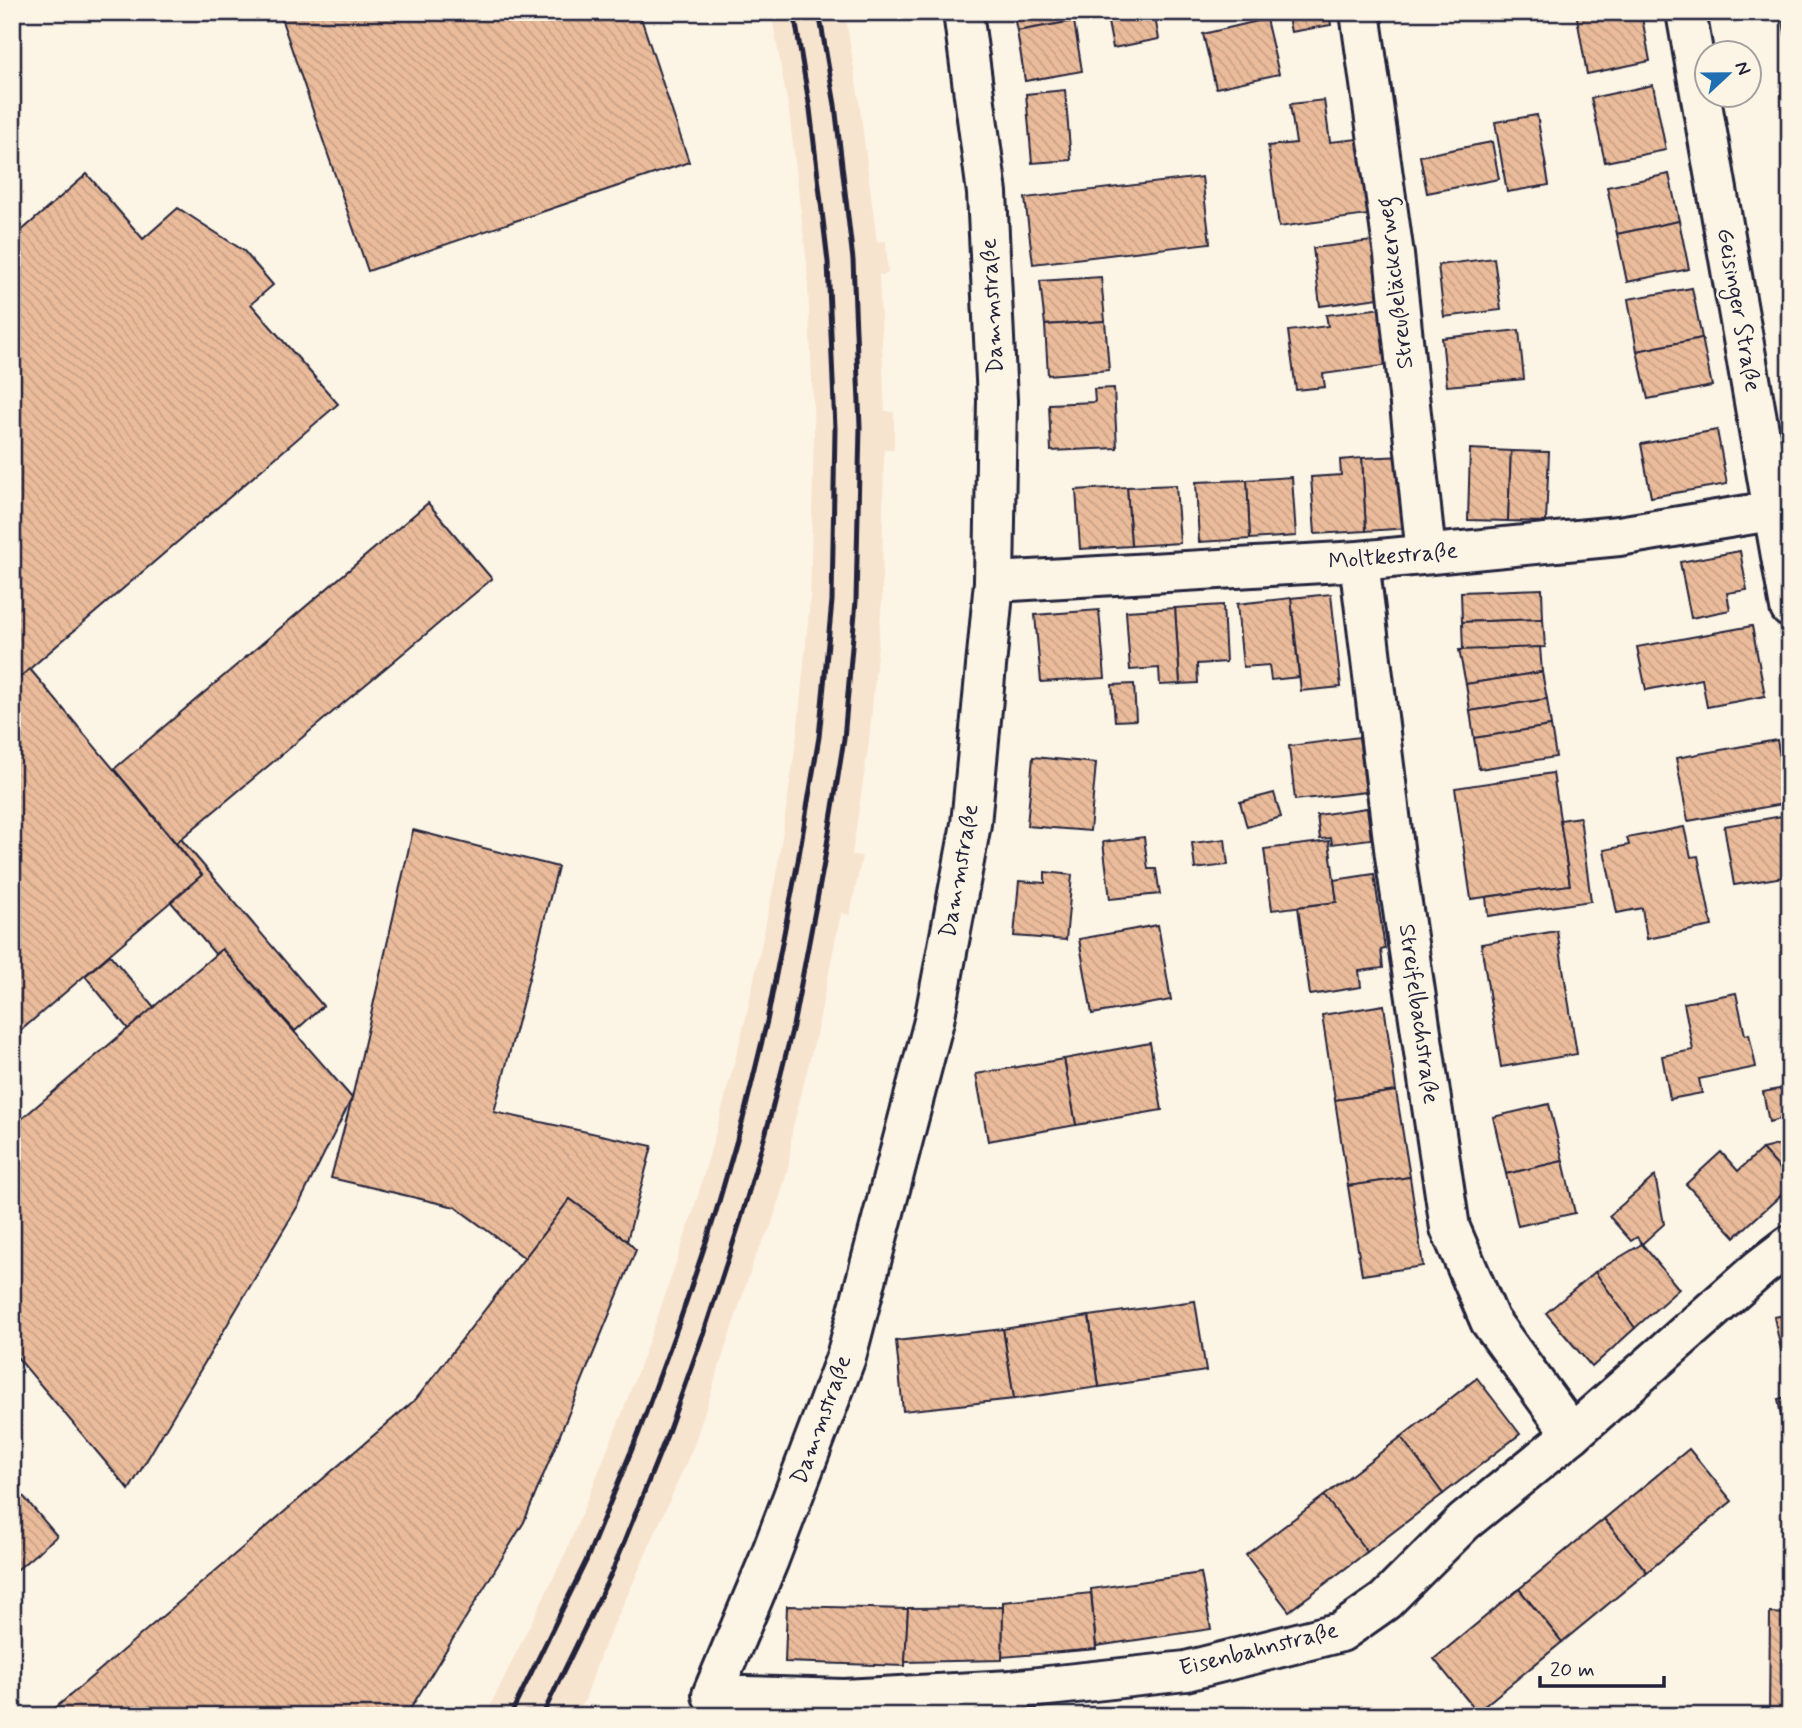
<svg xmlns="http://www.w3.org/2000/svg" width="1802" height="1728" viewBox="0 0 1802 1728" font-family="Mynerve,sans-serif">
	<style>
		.built { fill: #f7e4cf }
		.building { fill: url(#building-back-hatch); stroke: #22223b; stroke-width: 2 }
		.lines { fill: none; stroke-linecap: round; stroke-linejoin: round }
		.minor-casing { stroke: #22223b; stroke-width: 44 }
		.minor { stroke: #fcf5e5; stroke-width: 38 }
		.rail { stroke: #22223b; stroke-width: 5 }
		.labels { text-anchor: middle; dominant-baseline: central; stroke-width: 5; stroke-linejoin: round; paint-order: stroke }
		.street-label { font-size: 23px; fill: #22223b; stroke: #fcf5e5 }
	</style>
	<defs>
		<pattern id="building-back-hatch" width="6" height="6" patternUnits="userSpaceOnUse" patternTransform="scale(1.75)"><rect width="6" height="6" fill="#ebbc9b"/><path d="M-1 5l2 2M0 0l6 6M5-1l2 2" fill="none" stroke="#c9a186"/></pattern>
	</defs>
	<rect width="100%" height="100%" fill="#fcf5e5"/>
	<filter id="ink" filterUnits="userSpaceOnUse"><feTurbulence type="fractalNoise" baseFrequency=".0143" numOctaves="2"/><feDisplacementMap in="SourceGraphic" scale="14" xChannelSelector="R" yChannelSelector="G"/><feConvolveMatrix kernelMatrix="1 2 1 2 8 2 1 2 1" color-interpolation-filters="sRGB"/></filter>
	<g filter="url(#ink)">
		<path class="built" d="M 771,12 L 845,12 L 859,100 L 877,242 L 886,241 L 888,274 L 879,275 L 885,411 L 894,412 L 894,450 L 884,450 L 882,601 L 869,742 L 852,855 L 862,856 L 850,915 L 841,913 L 817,1031 L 792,1131 L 789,1165 L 772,1224 L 755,1257 L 694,1445 L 634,1581 L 601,1653 L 585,1700 L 577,1716 L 485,1716 L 566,1552 L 621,1416 L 659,1313 L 694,1209 L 721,1113 L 746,1017 L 777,870 L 797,735 L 810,600 L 814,429 L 807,265 L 789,112 Z"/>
		<g class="building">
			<path d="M 279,12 L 639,12 L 689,162 L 368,271 Z"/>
			<path d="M 1013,12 L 1086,12 L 1087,19 L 1017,31 Z"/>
			<path d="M 1106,12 L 1154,12 L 1159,39 L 1113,48 Z"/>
			<path d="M 1287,12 L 1329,12 L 1331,25 L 1291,32 Z"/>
			<path d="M 1576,12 L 1641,12 L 1650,61 L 1587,74 Z"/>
			<path d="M 1790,14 L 1790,43 L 1787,43 L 1782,16 Z"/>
			<path d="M 1266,19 L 1279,74 L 1216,88 L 1203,34 Z"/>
			<path d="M 1074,21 L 1082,71 L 1025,81 L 1017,31 Z"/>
			<path d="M 1653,85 L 1666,150 L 1605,162 L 1591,98 Z"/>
			<path d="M 1065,90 L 1071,160 L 1032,163 L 1026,94 Z"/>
			<path d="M 1324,100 L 1330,142 L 1358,139 L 1368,215 L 1279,227 L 1268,146 L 1296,143 L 1290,104 Z"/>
			<path d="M 1537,115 L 1549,185 L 1507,192 L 1495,122 Z"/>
			<path d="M 1492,142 L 1499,179 L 1427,193 L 1420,156 Z"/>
			<path d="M 87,174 L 143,239 L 178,208 L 244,251 L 273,285 L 251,304 L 338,404 L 12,684 L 12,239 Z"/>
			<path d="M 1669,174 L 1679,221 L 1617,234 L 1607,187 Z"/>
			<path d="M 1202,177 L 1210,243 L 1033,264 L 1025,198 Z"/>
			<path d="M 1679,221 L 1689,269 L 1627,282 L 1617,234 Z"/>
			<path d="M 1372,241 L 1379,298 L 1320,306 L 1313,248 Z"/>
			<path d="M 1494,258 L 1501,310 L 1444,317 L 1438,265 Z"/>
			<path d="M 1101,277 L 1105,321 L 1045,325 L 1040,281 Z"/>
			<path d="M 1692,288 L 1702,338 L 1637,351 L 1628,299 Z"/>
			<path d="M 1382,308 L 1389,365 L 1323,374 L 1325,387 L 1296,390 L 1288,331 L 1328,326 L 1326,315 Z"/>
			<path d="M 1105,321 L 1109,370 L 1048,375 L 1045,325 Z"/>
			<path d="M 1519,330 L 1524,379 L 1447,386 L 1442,338 Z"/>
			<path d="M 1702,338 L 1712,386 L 1648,399 L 1637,351 Z"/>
			<path d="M 1114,388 L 1117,448 L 1051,451 L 1049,404 L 1095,402 L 1094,389 Z"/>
			<path d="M 1717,430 L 1727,484 L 1651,497 L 1641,444 Z"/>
			<path d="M 1470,449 L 1511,451 L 1508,521 L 1468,520 Z"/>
			<path d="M 1511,451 L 1549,452 L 1546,522 L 1508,521 Z"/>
			<path d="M 1404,456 L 1409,528 L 1366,531 L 1362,458 Z"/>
			<path d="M 1362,458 L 1366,531 L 1315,534 L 1311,477 L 1341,475 L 1340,460 Z"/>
			<path d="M 1292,477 L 1296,536 L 1250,539 L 1247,480 Z"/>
			<path d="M 1247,480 L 1250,539 L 1199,542 L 1196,482 Z"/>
			<path d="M 1176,485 L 1180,543 L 1131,546 L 1127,487 Z"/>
			<path d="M 1127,487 L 1131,546 L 1080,549 L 1076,490 Z"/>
			<path d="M 428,503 L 492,579 L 176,843 L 114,769 Z"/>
			<path d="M 1740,551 L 1747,590 L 1727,593 L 1730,610 L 1691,618 L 1680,562 Z"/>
			<path d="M 1542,589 L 1543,619 L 1462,622 L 1461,592 Z"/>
			<path d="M 1331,594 L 1341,687 L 1301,691 L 1291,598 Z"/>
			<path d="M 1291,598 L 1299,677 L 1271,680 L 1269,665 L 1243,667 L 1237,604 Z"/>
			<path d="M 1223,605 L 1226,662 L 1197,664 L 1198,683 L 1180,684 L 1175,608 Z"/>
			<path d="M 1175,608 L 1180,684 L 1160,685 L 1159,668 L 1130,670 L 1126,611 Z"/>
			<path d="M 1099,610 L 1105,678 L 1041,682 L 1035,615 Z"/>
			<path d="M 1543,619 L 1545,647 L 1463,651 L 1462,622 Z"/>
			<path d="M 1752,626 L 1765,696 L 1707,707 L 1702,679 L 1646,690 L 1637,647 Z"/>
			<path d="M 1540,647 L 1542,672 L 1466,684 L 1459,650 Z"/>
			<path d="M 30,669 L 202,875 L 12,1038 L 12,684 Z"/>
			<path d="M 1542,672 L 1547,699 L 1470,711 L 1466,684 Z"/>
			<path d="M 1134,684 L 1136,720 L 1115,721 L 1112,685 Z"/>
			<path d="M 1547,699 L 1551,726 L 1474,738 L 1470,711 Z"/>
			<path d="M 1551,726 L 1556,757 L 1479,769 L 1474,738 Z"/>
			<path d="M 1359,737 L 1366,792 L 1295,800 L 1289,746 Z"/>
			<path d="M 1777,740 L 1788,803 L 1688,821 L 1676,758 Z"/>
			<path d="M 1033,757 L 1096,763 L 1090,831 L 1027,826 Z"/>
			<path d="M 1553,773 L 1570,885 L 1471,899 L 1455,788 Z"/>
			<path d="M 1274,793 L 1281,817 L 1247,827 L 1240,802 Z"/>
			<path d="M 1367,808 L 1371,839 L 1332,844 L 1331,838 L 1320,839 L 1317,815 Z"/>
			<path d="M 1788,815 L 1790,825 L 1790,876 L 1734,885 L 1724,826 Z"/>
			<path d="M 1580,817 L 1591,901 L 1488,916 L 1486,897 L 1570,885 L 1560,820 Z"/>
			<path d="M 1684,827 L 1691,857 L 1698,856 L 1712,926 L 1647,939 L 1642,908 L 1617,913 L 1604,850 L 1629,845 L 1627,838 Z"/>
			<path d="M 413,830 L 558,867 L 494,1112 L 652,1146 L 627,1241 L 570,1199 L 525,1258 L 455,1207 L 331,1178 L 352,1098 Z"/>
			<path d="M 1144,837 L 1148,869 L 1156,869 L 1160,894 L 1110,899 L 1103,842 Z"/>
			<path d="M 181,839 L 323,1006 L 295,1031 L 222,949 L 215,954 L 171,902 L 202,875 L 176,843 Z"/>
			<path d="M 1225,839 L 1228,865 L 1195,869 L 1192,843 Z"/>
			<path d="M 1329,841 L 1337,902 L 1272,910 L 1264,849 Z"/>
			<path d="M 1045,872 L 1072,875 L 1066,940 L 1014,936 L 1019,881 L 1045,883 Z"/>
			<path d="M 1374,874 L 1385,949 L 1381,950 L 1383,968 L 1359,971 L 1361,987 L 1310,995 L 1298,907 L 1337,902 L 1334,880 Z"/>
			<path d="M 1158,925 L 1171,1000 L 1092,1014 L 1079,939 Z"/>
			<path d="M 1557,931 L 1577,1054 L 1501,1067 L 1481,944 Z"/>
			<path d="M 222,949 L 352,1098 L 299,1204 L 129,1490 L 12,1351 L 12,1127 Z"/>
			<path d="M 110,955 L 154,1007 L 128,1029 L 85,976 Z"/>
			<path d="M 1736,993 L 1745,1035 L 1749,1034 L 1756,1067 L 1699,1079 L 1702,1093 L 1670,1099 L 1662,1056 L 1693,1050 L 1684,1003 Z"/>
			<path d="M 1384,1005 L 1396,1091 L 1335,1100 L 1322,1015 Z"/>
			<path d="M 1150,1043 L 1162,1110 L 1076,1125 L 1064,1059 Z"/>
			<path d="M 1064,1059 L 1076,1125 L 988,1141 L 976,1074 Z"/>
			<path d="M 1790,1087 L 1790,1139 L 1784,1118 L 1769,1122 L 1763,1092 Z"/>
			<path d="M 1396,1091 L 1410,1177 L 1348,1186 L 1335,1100 Z"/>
			<path d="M 1549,1104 L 1563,1161 L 1506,1174 L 1493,1117 Z"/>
			<path d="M 1790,1142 L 1790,1180 L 1762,1149 Z"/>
			<path d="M 1762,1149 L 1790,1180 L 1790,1187 L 1735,1237 L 1686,1184 L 1721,1152 L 1738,1171 Z"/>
			<path d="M 1563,1161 L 1575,1213 L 1518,1226 L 1506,1174 Z"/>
			<path d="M 1655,1176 L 1664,1224 L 1642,1244 L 1637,1237 L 1631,1241 L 1609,1216 Z"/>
			<path d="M 1410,1177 L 1423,1266 L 1362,1275 L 1348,1186 Z"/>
			<path d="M 570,1199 L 627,1241 L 636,1250 L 524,1522 L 406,1716 L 46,1716 L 416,1399 Z"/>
			<path d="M 1642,1244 L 1679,1289 L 1635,1328 L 1595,1272 Z"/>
			<path d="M 1595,1272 L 1635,1328 L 1592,1367 L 1546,1313 Z"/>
			<path d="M 1195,1301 L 1206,1371 L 1099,1387 L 1089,1316 Z"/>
			<path d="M 1790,1314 L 1790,1392 L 1774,1317 Z"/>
			<path d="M 1089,1316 L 1099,1387 L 1014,1399 L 1003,1329 Z"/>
			<path d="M 1003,1329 L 1014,1399 L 903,1411 L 896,1341 Z"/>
			<path d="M 1477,1378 L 1520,1434 L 1443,1494 L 1401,1437 Z"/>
			<path d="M 1790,1396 L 1790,1464 L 1789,1464 L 1778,1399 Z"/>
			<path d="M 1401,1437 L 1443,1494 L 1367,1552 L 1324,1496 Z"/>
			<path d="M 1689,1449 L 1732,1501 L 1647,1572 L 1604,1519 Z"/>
			<path d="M 12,1483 L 57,1536 L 12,1574 Z"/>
			<path d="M 1324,1496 L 1367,1552 L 1289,1611 L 1246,1555 Z"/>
			<path d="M 1604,1519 L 1647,1572 L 1562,1642 L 1519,1589 Z"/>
			<path d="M 1201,1573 L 1211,1629 L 1096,1646 L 1091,1589 Z"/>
			<path d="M 1519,1589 L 1562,1642 L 1477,1712 L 1434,1659 Z"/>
			<path d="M 1091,1593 L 1096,1649 L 1002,1657 L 1003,1602 Z"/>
			<path d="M 787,1606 L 908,1609 L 905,1666 L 785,1662 Z"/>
			<path d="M 1003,1607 L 1002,1660 L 905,1662 L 908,1608 Z"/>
			<path d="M 1770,1613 L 1790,1614 L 1790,1716 L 1769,1716 Z"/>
		</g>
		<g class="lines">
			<g class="minor-casing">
				<g id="minor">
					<path d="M 963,12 L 987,193 L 997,400 L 994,582 L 971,824 L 934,1021 L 846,1357 L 768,1562 L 712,1695 L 844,1699 L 1011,1690 L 1186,1671 L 1341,1632 L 1385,1601 L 1464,1522 L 1572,1434 L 1760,1268 L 1790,1245"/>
					<path d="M 1360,12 L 1394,255 L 1426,554"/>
					<path d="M 1686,12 L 1790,608"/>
					<path d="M 1359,561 L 1395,856 L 1450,1228 L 1490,1321 L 1572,1434"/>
					<path d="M 994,582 L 1359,561 L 1619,536 L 1790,508"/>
				</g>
			</g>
			<use href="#minor" class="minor"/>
			<g class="rail">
				<path d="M 510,1716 L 586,1561 L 639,1432 L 680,1320 L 715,1215 L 743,1119 L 767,1021 L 798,861 L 819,737 L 832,601 L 835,429 L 828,262 L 810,109 L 794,12"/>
				<path d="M 542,1716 L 612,1572 L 667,1435 L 705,1329 L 740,1222 L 768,1125 L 793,1026 L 824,863 L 844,739 L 856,601 L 860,427 L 853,260 L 835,105 L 819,12"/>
			</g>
		</g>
	</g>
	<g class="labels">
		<g class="street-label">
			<text transform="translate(1396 283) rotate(-97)">Streußeläckerweg</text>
			<text transform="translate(993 306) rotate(-93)">Dammstraße</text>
			<text transform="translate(1738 310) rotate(80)">Geisinger Straße</text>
			<text transform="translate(1393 557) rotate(-5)">Moltkestraße</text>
			<text transform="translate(960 871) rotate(-80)">Dammstraße</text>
			<text transform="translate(1418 1014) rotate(82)">Streifelbachstraße</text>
			<text transform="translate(822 1420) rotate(-70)">Dammstraße</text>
			<text transform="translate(1259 1650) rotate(-14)">Eisenbahnstraße</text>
		</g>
	</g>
	<rect width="1802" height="1728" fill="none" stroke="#fcf5e5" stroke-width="42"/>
	<rect x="21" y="21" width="1760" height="1686" fill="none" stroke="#22223b" stroke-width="2.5" filter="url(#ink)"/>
	<g transform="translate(1728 74) rotate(68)"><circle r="33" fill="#fcf5e5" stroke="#a5a1a1" stroke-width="2"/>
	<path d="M0-5L12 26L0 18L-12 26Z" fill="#1f6fb2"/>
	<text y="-10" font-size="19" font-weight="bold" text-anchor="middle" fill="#22223b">N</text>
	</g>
	<path d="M1540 1676v10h124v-10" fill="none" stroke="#22223b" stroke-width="3.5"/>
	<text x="1550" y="1676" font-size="21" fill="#22223b" stroke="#fcf5e5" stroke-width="5" paint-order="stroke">20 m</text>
</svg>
